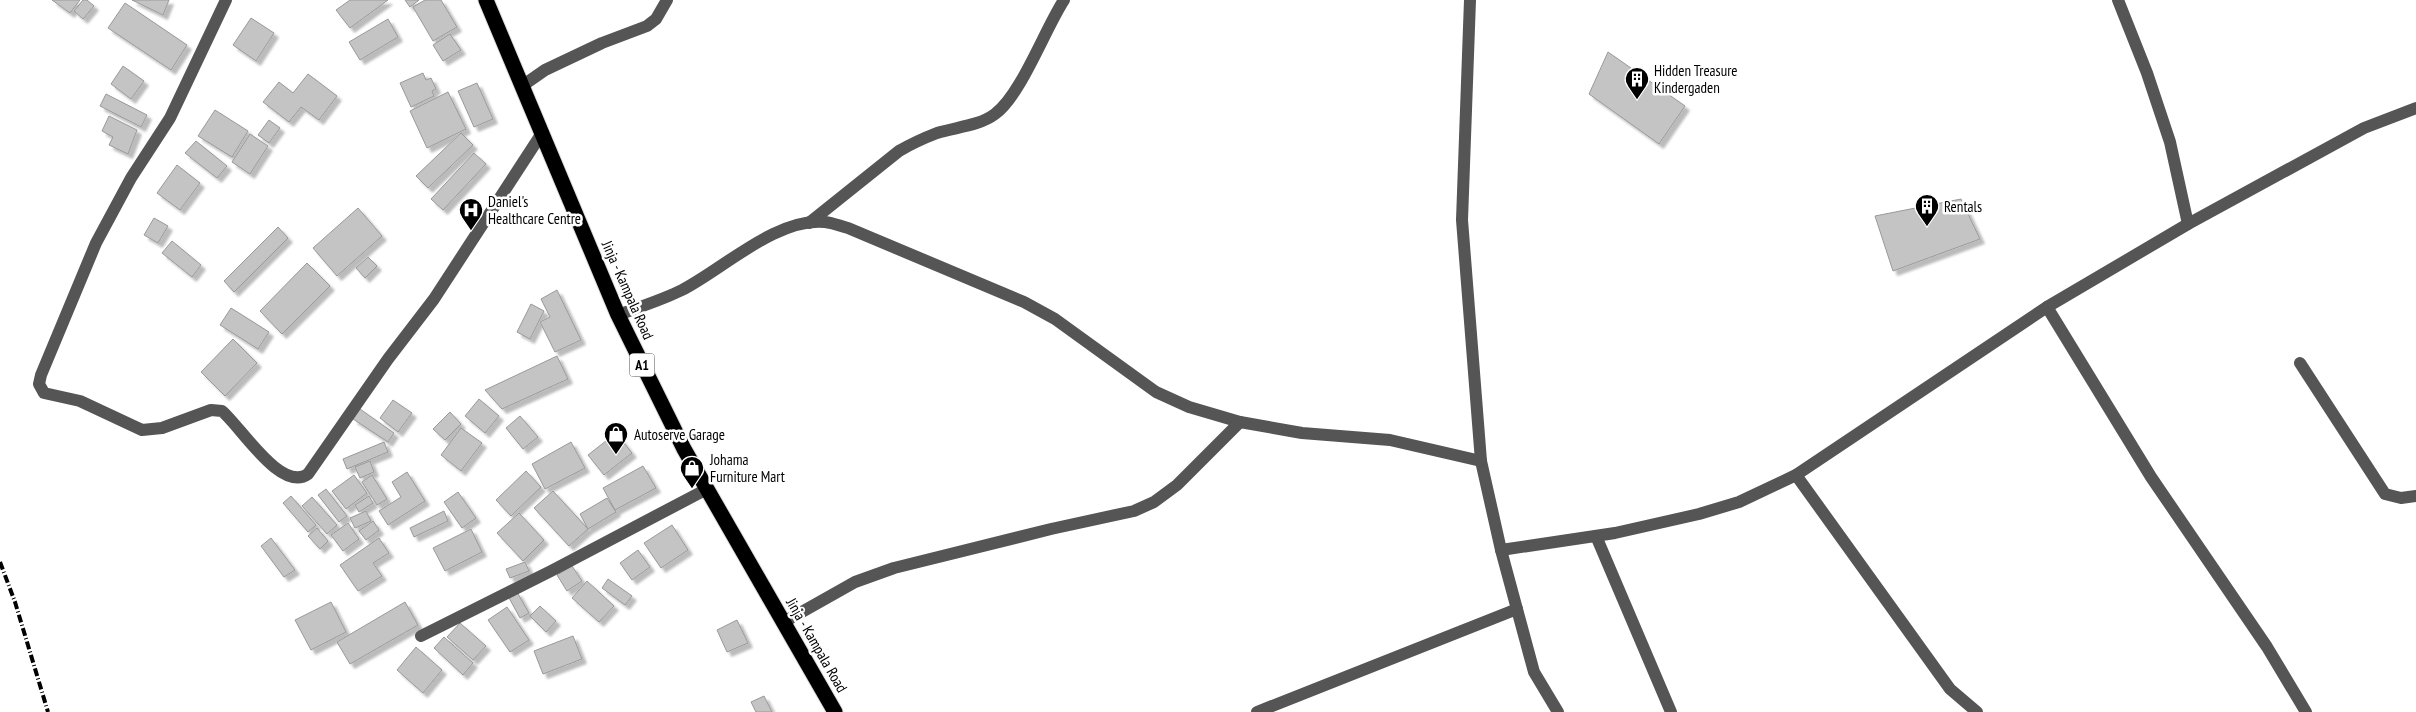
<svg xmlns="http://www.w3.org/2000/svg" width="2416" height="712" viewBox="0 0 2416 712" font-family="'PT Sans Narrow',sans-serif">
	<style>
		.building { fill: #c4c4c4; stroke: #999; filter: url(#shadow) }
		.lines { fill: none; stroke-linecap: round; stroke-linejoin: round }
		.highway-casing { stroke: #dbdbdb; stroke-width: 17 }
		.minor { stroke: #555; stroke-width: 12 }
		.highway { stroke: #000; stroke-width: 15 }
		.rail { stroke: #000; stroke-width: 4; stroke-dasharray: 8 2.5 1 2.5; stroke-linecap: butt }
		.labels { text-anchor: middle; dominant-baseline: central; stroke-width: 5; stroke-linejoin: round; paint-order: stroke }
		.shield { fill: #fff; stroke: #4c4c4c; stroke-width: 1 }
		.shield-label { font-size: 14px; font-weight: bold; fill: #000 }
		.poi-label { font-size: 15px; fill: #000; stroke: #fff; text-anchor: start }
		.street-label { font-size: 15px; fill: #000; stroke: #fff }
	</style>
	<defs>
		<filter id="shadow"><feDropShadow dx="4.5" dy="4.5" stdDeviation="1" flood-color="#0004"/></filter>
	</defs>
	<rect width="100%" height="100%" fill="#fff"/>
	<g class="building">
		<path d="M 52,0 L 80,0 L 70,13 Z"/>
		<path d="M 83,0 L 87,0 L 94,6 L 83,19 L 74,11 Z"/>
		<path d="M 132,0 L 169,0 L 163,15 Z"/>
		<path d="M 350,0 L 388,0 L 350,28 L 336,10 Z"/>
		<path d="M 405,0 L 419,0 L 410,7 Z"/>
		<path d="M 425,0 L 441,0 L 457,27 L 433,41 L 413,7 Z"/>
		<path d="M 125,3 L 187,45 L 171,70 L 108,28 Z"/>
		<path d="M 251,18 L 274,33 L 256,61 L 233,45 Z"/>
		<path d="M 388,19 L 398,37 L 360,60 L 349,42 Z"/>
		<path d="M 450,34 L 461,50 L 443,61 L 433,45 Z"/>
		<path d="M 1608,52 L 1685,106 L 1659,144 L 1589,94 Z"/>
		<path d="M 123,66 L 144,81 L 131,99 L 111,84 Z"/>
		<path d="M 423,73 L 426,80 L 431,78 L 436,89 L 432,91 L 434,96 L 411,107 L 400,83 Z"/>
		<path d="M 308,74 L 337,96 L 319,120 L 301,107 L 289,122 L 263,102 L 279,82 L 293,93 Z"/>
		<path d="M 477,83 L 493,119 L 474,127 L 458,91 Z"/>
		<path d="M 448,92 L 466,129 L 427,148 L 410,111 Z"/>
		<path d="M 106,94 L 147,115 L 141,127 L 100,106 Z"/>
		<path d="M 215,110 L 248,131 L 232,157 L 198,136 Z"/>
		<path d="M 109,116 L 137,130 L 128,154 L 109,145 L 113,137 L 102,131 Z"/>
		<path d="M 269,120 L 280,128 L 269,143 L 258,135 Z"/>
		<path d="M 461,133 L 473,145 L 428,188 L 416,176 Z"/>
		<path d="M 250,134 L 268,146 L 250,174 L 232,162 Z"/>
		<path d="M 196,141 L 227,166 L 217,178 L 185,153 Z"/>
		<path d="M 474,153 L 486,164 L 443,210 L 431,199 Z"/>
		<path d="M 177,165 L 200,183 L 180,210 L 157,193 Z"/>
		<path d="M 1961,199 L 1980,239 L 1893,271 L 1875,216 Z"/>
		<path d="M 358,208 L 382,236 L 337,276 L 313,248 Z"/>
		<path d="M 154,218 L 168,226 L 158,243 L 144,235 Z"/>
		<path d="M 278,227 L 288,238 L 234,292 L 224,281 Z"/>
		<path d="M 172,241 L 201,265 L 192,277 L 162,253 Z"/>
		<path d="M 368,257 L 377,266 L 365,278 L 356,268 Z"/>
		<path d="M 307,263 L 330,286 L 282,334 L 260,311 Z"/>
		<path d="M 557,290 L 581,340 L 555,352 L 540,322 L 550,317 L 541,299 Z"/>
		<path d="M 531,304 L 544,311 L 530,339 L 517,332 Z"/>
		<path d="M 231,308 L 269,332 L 258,349 L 220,325 Z"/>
		<path d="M 233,339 L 257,363 L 225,396 L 201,372 Z"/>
		<path d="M 557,356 L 568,379 L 502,409 L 485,390 Z"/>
		<path d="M 479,399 L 499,416 L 485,433 L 465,416 Z"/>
		<path d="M 393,400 L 412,413 L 398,432 L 380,418 Z"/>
		<path d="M 360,409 L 394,433 L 388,442 L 353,419 Z"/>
		<path d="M 450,412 L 461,424 L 445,440 L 433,429 Z"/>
		<path d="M 520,416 L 538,437 L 523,449 L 506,428 Z"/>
		<path d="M 461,428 L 482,443 L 461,471 L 441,455 Z"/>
		<path d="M 616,433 L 632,453 L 604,475 L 588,455 Z"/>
		<path d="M 384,442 L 388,452 L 347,469 L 343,459 Z"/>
		<path d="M 571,442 L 585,468 L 545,489 L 532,464 Z"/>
		<path d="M 370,461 L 374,472 L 360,478 L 355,467 Z"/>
		<path d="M 643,466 L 656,488 L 615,510 L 603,488 Z"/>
		<path d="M 526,471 L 541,487 L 511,516 L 496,500 Z"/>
		<path d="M 407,472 L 425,501 L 388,525 L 379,511 L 401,497 L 392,482 Z"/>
		<path d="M 354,475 L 367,493 L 346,509 L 332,491 Z"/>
		<path d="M 372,475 L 387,499 L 377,505 L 362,482 Z"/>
		<path d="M 326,489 L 347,516 L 339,522 L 318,495 Z"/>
		<path d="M 553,491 L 588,529 L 569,546 L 534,508 Z"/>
		<path d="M 458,492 L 476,518 L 462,528 L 444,502 Z"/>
		<path d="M 291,496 L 316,525 L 308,532 L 283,503 Z"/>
		<path d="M 369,496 L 373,503 L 359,512 L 355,505 Z"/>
		<path d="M 312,497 L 337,525 L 327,534 L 302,506 Z"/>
		<path d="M 607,498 L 616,512 L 588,529 L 580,514 Z"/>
		<path d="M 366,511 L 371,521 L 355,528 L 350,518 Z"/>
		<path d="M 444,511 L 448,521 L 414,537 L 410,528 Z"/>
		<path d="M 519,513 L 544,540 L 523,561 L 497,533 Z"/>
		<path d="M 373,521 L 379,530 L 366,540 L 359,531 Z"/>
		<path d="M 348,523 L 359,539 L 343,551 L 331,535 Z"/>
		<path d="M 672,525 L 688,550 L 661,568 L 644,543 Z"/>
		<path d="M 317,528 L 328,541 L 320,549 L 308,536 Z"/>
		<path d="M 471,529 L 482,552 L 445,571 L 433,548 Z"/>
		<path d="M 271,538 L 295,570 L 284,577 L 261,546 Z"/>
		<path d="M 379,538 L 389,553 L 373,563 L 382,576 L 358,591 L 340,565 Z"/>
		<path d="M 638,550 L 650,567 L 632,580 L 620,563 Z"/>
		<path d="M 525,562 L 529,571 L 510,578 L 506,569 Z"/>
		<path d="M 572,566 L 582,581 L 567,591 L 557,575 Z"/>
		<path d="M 608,579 L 632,596 L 625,605 L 602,588 Z"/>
		<path d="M 587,581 L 614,606 L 599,622 L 572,598 Z"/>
		<path d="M 517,592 L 529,613 L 520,618 L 508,596 Z"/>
		<path d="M 331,602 L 346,632 L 311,650 L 295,620 Z"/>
		<path d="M 405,602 L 418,625 L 350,664 L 337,642 Z"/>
		<path d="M 540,606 L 556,621 L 546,632 L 530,616 Z"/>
		<path d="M 507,607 L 529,640 L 510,652 L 488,620 Z"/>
		<path d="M 737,620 L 748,643 L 727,652 L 717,630 Z"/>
		<path d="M 460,623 L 486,646 L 473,660 L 447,637 Z"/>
		<path d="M 573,636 L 582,659 L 543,674 L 534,651 Z"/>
		<path d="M 444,637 L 473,663 L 463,675 L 434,648 Z"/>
		<path d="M 416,647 L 442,670 L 423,693 L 397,670 Z"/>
		<path d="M 764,696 L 772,712 L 756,712 L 751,702 Z"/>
	</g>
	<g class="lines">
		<g class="highway-casing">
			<path id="highway" d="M 486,0 L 618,315 L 684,449 L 835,712"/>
		</g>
		<g class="minor">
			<path d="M 226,0 L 170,118 L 131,178 L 96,243 L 41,375 L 39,384 L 44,393 L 80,401 L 142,430 L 162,428 L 211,410 L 222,411 C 241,427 281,493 308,474 L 388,359 L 434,299 L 542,133"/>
			<path d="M 1470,0 L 1462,220 L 1481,461 L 1501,550 L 1534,672 L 1558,712"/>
			<path d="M 2118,0 L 2147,73 L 2170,142 L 2188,224"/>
			<path d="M 522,86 L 545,70 L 602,43 L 647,26 L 656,19 L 667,0"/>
			<path d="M 809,223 L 899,151 C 911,144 924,138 937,133 C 956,127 979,126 995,114 C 1021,95 1045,29 1064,0"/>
			<path d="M 2047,307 L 2151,477 L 2267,647 L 2306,712"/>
			<path d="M 618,315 C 639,307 662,300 682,290 C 723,269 777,217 825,222 C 833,223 840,226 848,228 L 1024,302 L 1055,319 L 1156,392 L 1189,407 L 1240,422 L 1302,433 L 1390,440 L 1481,461"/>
			<path d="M 2300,363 L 2385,494 L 2401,498 L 2416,496"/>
			<path d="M 1796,475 L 1950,689 L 1977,712"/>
			<path d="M 1596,536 L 1671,712"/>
			<path d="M 1501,550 L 1615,533 L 1699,514 L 1739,502 L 1796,475 L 2047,307 L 2188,224 L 2364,128 L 2416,108"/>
			<path d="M 784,622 L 855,582 L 894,568 L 1051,529 L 1134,511 L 1154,502 L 1177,485 L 1240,422"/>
			<path d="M 421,636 L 551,571 L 707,489"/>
			<path d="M 1257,712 L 1517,609"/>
		</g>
		<use href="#highway" class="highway"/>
		<path class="rail" d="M 0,562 L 15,602 L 48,712"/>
	</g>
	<defs>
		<g id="building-pin" transform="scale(1.25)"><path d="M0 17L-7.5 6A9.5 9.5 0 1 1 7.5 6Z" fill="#000" stroke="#fff"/><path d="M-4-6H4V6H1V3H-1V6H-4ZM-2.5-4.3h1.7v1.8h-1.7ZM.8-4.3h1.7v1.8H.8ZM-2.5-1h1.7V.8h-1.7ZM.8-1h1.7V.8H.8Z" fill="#fff"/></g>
		<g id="hospital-pin" transform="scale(1.25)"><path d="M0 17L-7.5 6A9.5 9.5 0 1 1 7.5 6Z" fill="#000" stroke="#fff"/><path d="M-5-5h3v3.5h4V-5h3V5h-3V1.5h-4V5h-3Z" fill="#fff"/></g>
		<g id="shop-pin" transform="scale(1.25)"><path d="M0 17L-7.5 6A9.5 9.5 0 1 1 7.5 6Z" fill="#000" stroke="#fff"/><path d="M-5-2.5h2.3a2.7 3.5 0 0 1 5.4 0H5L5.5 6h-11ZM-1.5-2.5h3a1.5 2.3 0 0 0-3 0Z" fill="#fff"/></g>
	</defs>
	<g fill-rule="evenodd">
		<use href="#building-pin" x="1637" y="79"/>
		<use href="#building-pin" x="1927" y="206"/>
		<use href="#hospital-pin" x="471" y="210"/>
		<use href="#shop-pin" x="616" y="434"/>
		<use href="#shop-pin" x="692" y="468"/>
	</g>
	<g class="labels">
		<rect class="shield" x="629.5" y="353.5" width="25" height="23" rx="4"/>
		<g class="shield-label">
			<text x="642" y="365">A1</text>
		</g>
		<g class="poi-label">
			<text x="1654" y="70">Hidden Treasure<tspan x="1654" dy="17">Kindergaden</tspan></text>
			<text x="488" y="201">Daniel's<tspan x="488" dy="17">Healthcare Centre</tspan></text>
			<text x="1944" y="206">Rentals</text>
			<text x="634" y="434">Autoserve Garage</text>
			<text x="710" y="459">Johama<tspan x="710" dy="17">Furniture Mart</tspan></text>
		</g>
		<g class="street-label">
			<text transform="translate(628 290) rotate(66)">Jinja - Kampala Road</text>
			<text transform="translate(817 645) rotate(60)">Jinja - Kampala Road</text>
		</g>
	</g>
</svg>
